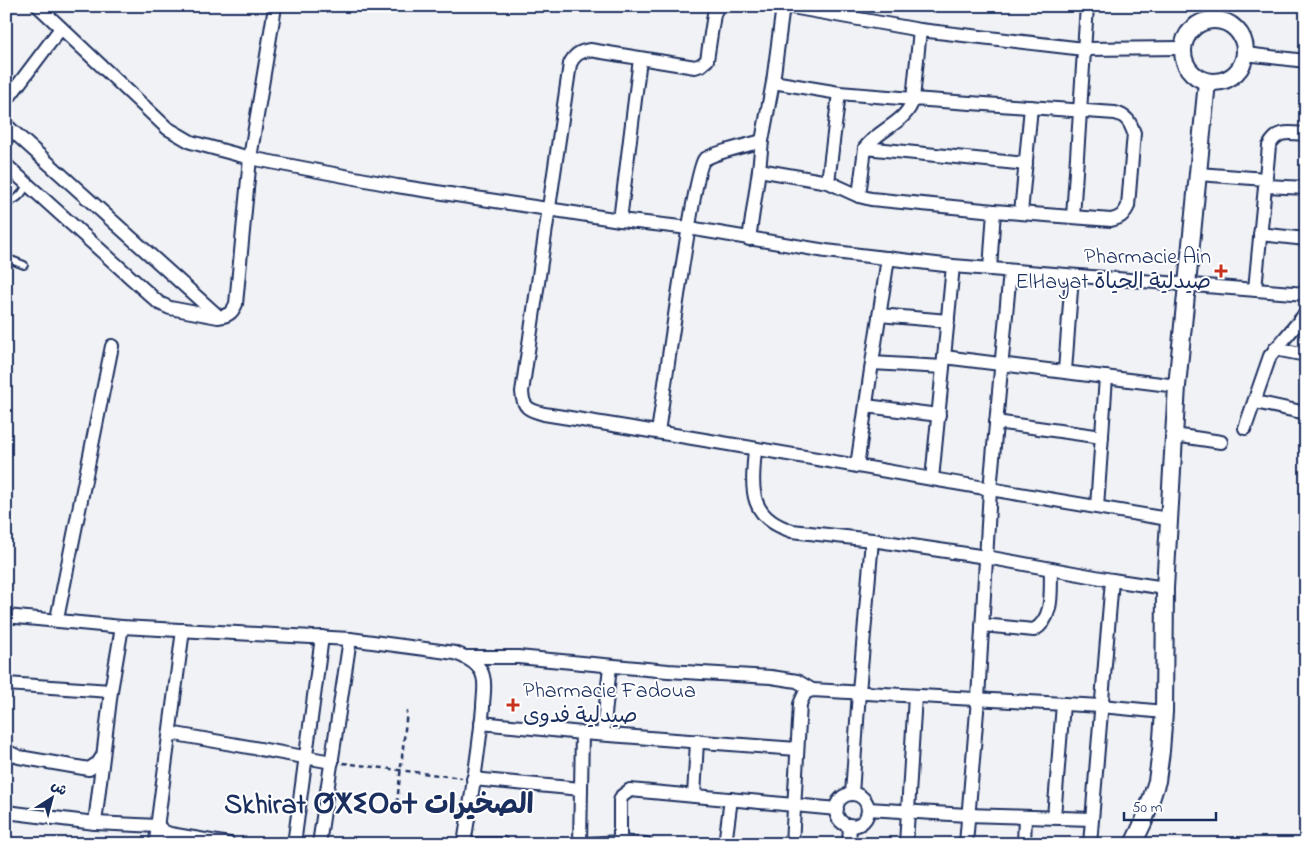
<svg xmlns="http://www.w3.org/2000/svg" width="1312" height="850" viewBox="0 0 1312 850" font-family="'Indie Flower','Playpen Sans Arabic','Noto Sans Tifinagh',sans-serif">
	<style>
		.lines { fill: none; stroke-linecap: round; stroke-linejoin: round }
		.service-casing { stroke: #1b2f5e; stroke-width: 10 }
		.minor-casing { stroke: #1b2f5e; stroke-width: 16 }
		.tertiary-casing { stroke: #1b2f5e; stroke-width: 20 }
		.path { stroke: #1b2f5e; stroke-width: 2.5; stroke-dasharray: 5 4; stroke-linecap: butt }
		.service { stroke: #fff; stroke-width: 6 }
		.minor { stroke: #fff; stroke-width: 12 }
		.tertiary { stroke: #fff; stroke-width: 16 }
		.poi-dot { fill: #c8321e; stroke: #fff; stroke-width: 2 }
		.labels { text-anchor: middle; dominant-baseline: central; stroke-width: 4; stroke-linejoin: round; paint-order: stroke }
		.poi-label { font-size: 22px; fill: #1b2f5e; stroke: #fff; text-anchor: end }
		.district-label { font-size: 28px; font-weight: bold; fill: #1b2f5e; stroke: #fff }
	</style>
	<rect width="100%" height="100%" fill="#f1f2f5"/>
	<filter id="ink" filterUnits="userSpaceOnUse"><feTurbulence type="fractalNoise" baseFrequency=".02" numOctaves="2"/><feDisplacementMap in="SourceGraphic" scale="10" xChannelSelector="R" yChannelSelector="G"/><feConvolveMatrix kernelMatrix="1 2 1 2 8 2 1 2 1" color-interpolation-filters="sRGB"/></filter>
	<g filter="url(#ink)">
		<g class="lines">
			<g class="service-casing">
				<g id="service">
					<path d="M 6,202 C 17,201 23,194 27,184"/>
					<path d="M 6,258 L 24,265"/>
				</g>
			</g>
			<g class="minor-casing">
				<g id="minor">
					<path d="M 38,6 L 167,128 L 191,142 L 250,158 L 397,186 L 620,220 L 689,228 L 826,251 L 953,266 L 1306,294"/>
					<path d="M 718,6 L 714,14 L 707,60 L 701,65 L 695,67 L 590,50 C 580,51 574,55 570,64 L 522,392 C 523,408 529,410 544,414 C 752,446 960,485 1168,519"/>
					<path d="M 786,6 L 920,30 L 1084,49 L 1182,48"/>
					<path d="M 1245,54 L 1306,61"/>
					<path d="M 773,82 L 839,93 L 913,99 L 920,30"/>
					<path d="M 6,101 L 61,28"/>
					<path d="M 6,125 L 218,316"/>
					<path d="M 865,148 C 878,129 907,123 913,99 L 1115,113 C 1127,116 1130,122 1134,133 L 1128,206 C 1124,215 1120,218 1111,220 L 994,211 L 990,269"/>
					<path d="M 6,165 L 159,303 L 170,308 L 218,317 C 228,316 232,313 236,304 L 250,158 L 275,7"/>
					<path d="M 759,170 L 828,182 L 839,93"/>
					<path d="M 1198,174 L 1266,179"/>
					<path d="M 828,182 L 859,196 L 871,199 L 994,211"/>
					<path d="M 1266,186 L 1306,188"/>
					<path d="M 859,196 L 865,148 L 1026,164"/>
					<path d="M 1021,213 L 1031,107"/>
					<path d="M 1073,217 L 1087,6"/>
					<path d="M 620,220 L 640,59"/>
					<path d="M 1260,234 L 1306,239"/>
					<path d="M 749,239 L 759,170 L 762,141 L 773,82 L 783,6"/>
					<path d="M 888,258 L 872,363 L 943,367"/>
					<path d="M 1255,289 L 1269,146 C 1278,129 1289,133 1306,134"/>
					<path d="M 879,315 L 948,321"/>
					<path d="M 1275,349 L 1306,355"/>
					<path d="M 944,357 L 1177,386"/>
					<path d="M 1065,371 L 1072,276"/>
					<path d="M 1255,402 L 1306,413"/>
					<path d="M 866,406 L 939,415"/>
					<path d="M 996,422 L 1102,437"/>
					<path d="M 1245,428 L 1270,356 L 1306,313"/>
					<path d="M 658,432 C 663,400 694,170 704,160 C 712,153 749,145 762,141"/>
					<path d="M 1174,435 L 1221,442"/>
					<path d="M 755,449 C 752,488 747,517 792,531 L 872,540"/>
					<path d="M 857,466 L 872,363"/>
					<path d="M 932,479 L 953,266"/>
					<path d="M 1097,507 L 1106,377"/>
					<path d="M 6,616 L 122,627 L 350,639 L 455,653 C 466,657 480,664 483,676 C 486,686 483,697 483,707 C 479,753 471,798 464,844 L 503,844"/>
					<path d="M 57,619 L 112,346"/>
					<path d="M 982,625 L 1034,630 C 1055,618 1050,589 1051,569"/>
					<path d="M 467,657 L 518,657 L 668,671 L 771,677 L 797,681 L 812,690"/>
					<path d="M 6,684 L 111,691"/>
					<path d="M 481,723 L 582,733 L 580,844"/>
					<path d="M 170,733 L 332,762"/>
					<path d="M 582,733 L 797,749"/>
					<path d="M 603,734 L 610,666"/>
					<path d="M 6,751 L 19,757 L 89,769 L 98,763 L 102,757"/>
					<path d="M 473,779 L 581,789"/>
					<path d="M 852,794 L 859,692 L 872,540 L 986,557 L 1112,580"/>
					<circle cx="852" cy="810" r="16"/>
					<path d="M 694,796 L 697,741"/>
					<path d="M 868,809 L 967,815 L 1092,819"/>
					<path d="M 6,812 L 95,823 L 158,826 L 163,831 L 170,834 L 229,844"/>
					<path d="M 1054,817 L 1063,704"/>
					<path d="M 95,823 L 111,691 L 122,627"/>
					<path d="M 620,842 L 620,801 L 622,796 L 630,790 L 837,809"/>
					<path d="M 156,844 L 158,820 L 183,630"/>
					<path d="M 294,844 L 322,637"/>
					<path d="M 319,844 L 350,639"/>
					<path d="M 587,844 L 620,842 L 646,844"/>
					<path d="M 725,844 L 731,799"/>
					<path d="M 792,844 L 800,704 L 805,693 L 812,690 L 1101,706 L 1164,712"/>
					<path d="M 849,844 L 850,825"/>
					<path d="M 906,844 L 915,696"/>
					<path d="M 966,844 L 978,699 L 990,490 L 1010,271"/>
					<path d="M 1024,844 L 1025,817"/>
					<path d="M 1090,844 L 1112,580 L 1165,588"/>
				</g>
			</g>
			<g class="tertiary-casing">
				<g id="tertiary">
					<circle cx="1214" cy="51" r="31"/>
					<path d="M 1133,844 L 1144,821 L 1157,781 L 1161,751 L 1164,712 L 1165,588 L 1177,386 L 1207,82"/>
				</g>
			</g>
			<g class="path">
				<path d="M 343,763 L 462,778"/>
				<path d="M 397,803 L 407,711"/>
			</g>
			<use href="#service" class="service"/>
			<use href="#minor" class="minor"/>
			<use href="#tertiary" class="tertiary"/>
		</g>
	</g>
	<g class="poi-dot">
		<path d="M1218.5 263.5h5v5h5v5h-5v5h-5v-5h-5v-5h5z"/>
		<path d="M510.5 697.5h5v5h5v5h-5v5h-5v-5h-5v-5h5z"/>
	</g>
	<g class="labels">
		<g class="poi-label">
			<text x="1211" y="258">Pharmacie Ain<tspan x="1211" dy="25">ElHayat صيدلية الحياة</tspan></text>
			<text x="523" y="692" text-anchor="start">Pharmacie Fadoua<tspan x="523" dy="25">صيدلية فدوى</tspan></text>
		</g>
		<g class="district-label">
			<text x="379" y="806">Skhirat ⵚⵅⵉⵔⴰⵜ الصخيرات</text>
		</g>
	</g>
	<rect width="1312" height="850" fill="none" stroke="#fff" stroke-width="25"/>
	<rect x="12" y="12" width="1287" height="825" fill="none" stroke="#1b2f5e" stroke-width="2" filter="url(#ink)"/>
	<g transform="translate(52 798) rotate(36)" stroke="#ffffff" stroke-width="4" paint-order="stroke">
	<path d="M0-4L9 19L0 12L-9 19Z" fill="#1b2f5e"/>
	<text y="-8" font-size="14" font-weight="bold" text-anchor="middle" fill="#1b2f5e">ش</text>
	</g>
	<path d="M1124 812v8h92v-8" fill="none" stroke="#1b2f5e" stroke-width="2.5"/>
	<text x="1132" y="812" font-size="15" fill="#1b2f5e" stroke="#ffffff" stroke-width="4" paint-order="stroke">50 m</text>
</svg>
